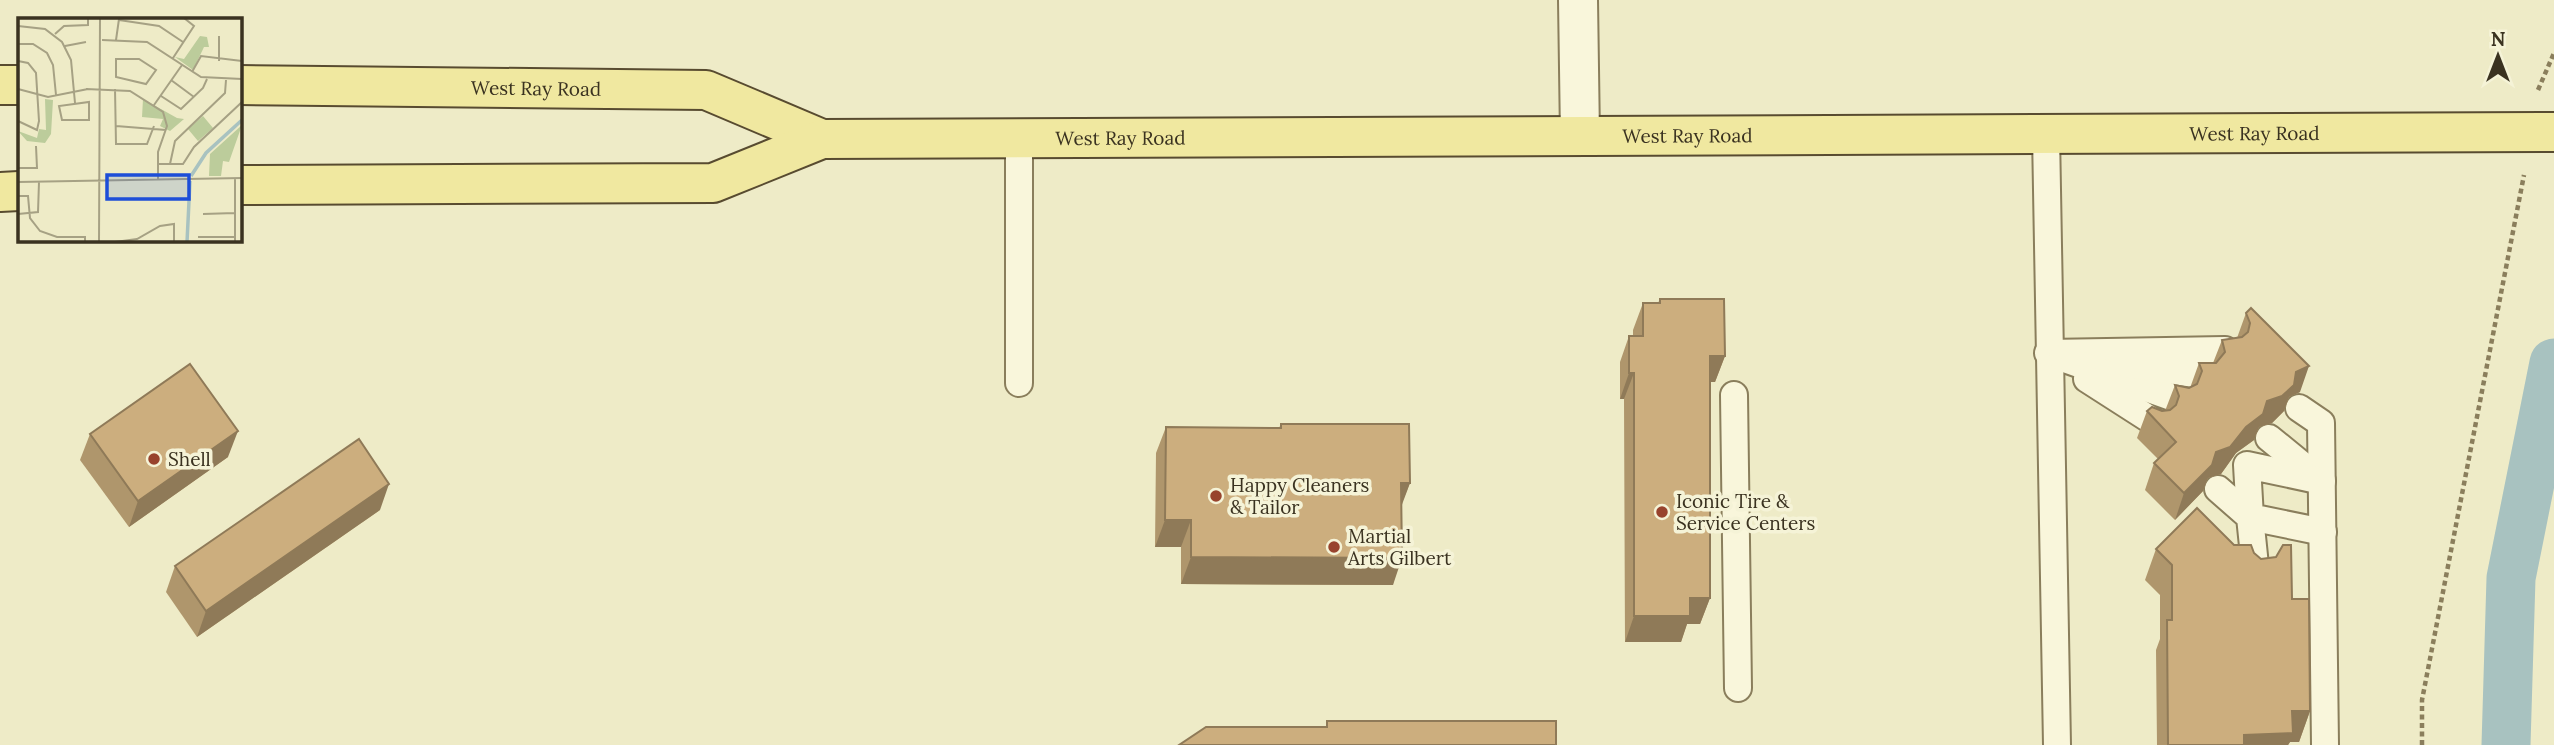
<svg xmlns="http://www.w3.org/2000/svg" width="2554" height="745" viewBox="0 0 2554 745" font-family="Lora,serif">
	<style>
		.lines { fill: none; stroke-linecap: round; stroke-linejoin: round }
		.canal { stroke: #a8c2c0; stroke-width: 49 }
		.service-casing { stroke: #8a7e5c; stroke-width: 30 }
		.minor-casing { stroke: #8a7e5c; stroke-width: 42 }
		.primary-casing { stroke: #584b30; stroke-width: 42 }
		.path { stroke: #8a7e5c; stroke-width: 4.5; stroke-dasharray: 5 3.5; stroke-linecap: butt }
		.service { stroke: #f9f6db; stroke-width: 26 }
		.minor { stroke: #f9f6db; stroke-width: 38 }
		.primary { stroke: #f0e8a0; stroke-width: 38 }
		.wall { fill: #af966c }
		.shaded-wall { fill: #8f7a58 }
		.building { fill: #ccae7e; stroke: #8f7a58; stroke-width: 2 }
		.poi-dot { fill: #98432d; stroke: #f5f3d7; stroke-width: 2.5 }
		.labels { text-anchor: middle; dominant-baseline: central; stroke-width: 7; stroke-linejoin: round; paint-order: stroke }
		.street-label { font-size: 19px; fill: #3a3220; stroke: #f5f3d7 }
		.poi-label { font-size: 19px; fill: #3a3220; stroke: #f5f3d7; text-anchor: start }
		.inset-river { fill: none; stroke: #a8c2c0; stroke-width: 3.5 }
		.inset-road { fill: none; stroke: #a6a184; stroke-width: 2 }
		.view { fill: #1d4ed8; fill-opacity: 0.15; stroke: #1d4ed8; stroke-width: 3.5 }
		.inset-edge { fill: none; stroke: #3a3220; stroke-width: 3.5 }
	</style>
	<rect width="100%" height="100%" fill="#eeebc7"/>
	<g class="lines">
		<path class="canal" d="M 2506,745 L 2511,578 L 2554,363"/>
		<g class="service-casing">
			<g id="service">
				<path d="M 2046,134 L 2057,745"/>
				<path d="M 1019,137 L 1019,383"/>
				<path d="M 2048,353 L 2225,350"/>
				<path d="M 2062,358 L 2177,399"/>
				<path d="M 2126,364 L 2200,375"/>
				<path d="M 2087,379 L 2154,422"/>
				<path d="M 1734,395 L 1738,688"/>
				<path d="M 2299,408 L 2321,423 L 2325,745"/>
				<path d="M 2269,438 L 2318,478"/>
				<path d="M 2322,481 L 2247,465 L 2250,517 L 2323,532"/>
				<path d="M 2218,489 L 2250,517 L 2256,575"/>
			</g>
		</g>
		<g class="minor-casing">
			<path id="minor" d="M 1578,0 L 1580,136"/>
		</g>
		<g class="primary-casing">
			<g id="primary">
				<path d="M 0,85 L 19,85"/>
				<path id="s1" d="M 240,85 L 706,90 L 822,139"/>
				<path id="s2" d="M 240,185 L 713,183 L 822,139 L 2554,132"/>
				<path d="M 0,192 L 19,191"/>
			</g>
		</g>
		<g class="path">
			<path d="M 2538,90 L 2554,53"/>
			<path d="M 2422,745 L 2422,700 L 2524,175"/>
		</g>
		<use href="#service" class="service"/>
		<use href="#minor" class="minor"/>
		<use href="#primary" class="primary"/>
	</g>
	<g class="wall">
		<path d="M 1660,299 L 1725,356 L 1715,382 L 1710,382 L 1710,598 L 1700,624 L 1687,624 L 1681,642 L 1625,642 L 1624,399 L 1620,399 L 1620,362 L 1629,336 L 1633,336 L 1633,330 L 1643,303 L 1658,303 Z"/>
		<path d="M 2246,313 L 2300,392 L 2289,397 L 2284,411 L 2272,423 L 2259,427 L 2254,440 L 2236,453 L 2221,474 L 2208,478 L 2203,491 L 2175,520 L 2145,490 L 2154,463 L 2158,459 L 2137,438 L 2147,411 L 2165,411 L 2175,385 L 2190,388 L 2199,363 L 2213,363 L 2222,340 L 2237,338 Z"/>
		<path d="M 1281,424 L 1410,483 L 1401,505 L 1393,585 L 1181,584 L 1181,547 L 1155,547 L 1156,453 L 1166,427 L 1279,428 Z"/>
		<path d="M 90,434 L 228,457 L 129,527 L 80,460 Z"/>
		<path d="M 380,510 L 197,637 L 166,592 L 175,566 Z"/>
		<path d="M 2234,545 L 2254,553 L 2292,599 L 2310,711 L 2299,742 L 2290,742 L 2288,745 L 2157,745 L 2156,650 L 2160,639 L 2160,595 L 2145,580 L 2156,549 Z"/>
	</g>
	<g class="shaded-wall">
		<path d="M 1710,356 L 1725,356 L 1715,382 L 1700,382 Z"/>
		<path d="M 2309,366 L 2300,392 L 2289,397 L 2284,411 L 2272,423 L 2259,427 L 2254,440 L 2236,453 L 2221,474 L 2208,478 L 2203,491 L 2175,520 L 2184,493 L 2216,452 L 2296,372 Z"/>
		<path d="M 1629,373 L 1634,373 L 1624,399 L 1620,399 Z"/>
		<path d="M 238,431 L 228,457 L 129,527 L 138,501 Z"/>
		<path d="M 1401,483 L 1410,483 L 1400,510 Z"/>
		<path d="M 389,484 L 380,510 L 197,637 L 206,611 Z"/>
		<path d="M 1165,520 L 1191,520 L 1181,547 L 1155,547 Z"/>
		<path d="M 1191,557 L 1402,558 L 1393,585 L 1181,584 Z"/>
		<path d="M 1690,598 L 1710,598 L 1700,624 L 1687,624 L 1681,642 L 1625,642 L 1634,616 Z"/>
		<path d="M 2292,711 L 2310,711 L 2299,742 L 2290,742 L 2288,745 L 2240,745 L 2244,735 Z"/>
	</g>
	<g class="building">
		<path d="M 1660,299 L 1724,299 L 1725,356 L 1710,356 L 1710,598 L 1690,598 L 1690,616 L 1634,616 L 1634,373 L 1629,373 L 1629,336 L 1643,336 L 1643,303 L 1660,303 Z"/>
		<path d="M 2251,308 L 2309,366 L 2296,372 L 2294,385 L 2282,396 L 2267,401 L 2263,414 L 2246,427 L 2230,447 L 2216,452 L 2212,465 L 2184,493 L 2154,463 L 2176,442 L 2147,411 L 2152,407 L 2162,411 L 2170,410 L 2176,405 L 2179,396 L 2175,385 L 2189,388 L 2197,384 L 2202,371 L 2199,363 L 2216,363 L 2225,352 L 2222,340 L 2242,337 L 2248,332 L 2250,323 L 2246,313 Z"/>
		<path d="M 190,364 L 238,431 L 138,501 L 90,434 Z"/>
		<path d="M 1281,424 L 1409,424 L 1410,483 L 1401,483 L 1402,558 L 1191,557 L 1191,520 L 1165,520 L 1166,427 L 1281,428 Z"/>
		<path d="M 359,439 L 389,484 L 206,611 L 175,566 Z"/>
		<path d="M 2197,508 L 2234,545 L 2251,545 L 2254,553 L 2261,559 L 2276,557 L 2283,545 L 2291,545 L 2292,599 L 2309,599 L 2310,711 L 2292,711 L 2293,733 L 2244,735 L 2244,745 L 2168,745 L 2167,620 L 2172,620 L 2172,565 L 2156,549 Z"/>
		<path d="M 1327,721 L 1556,721 L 1556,745 L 1179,745 L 1206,727 L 1327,727 Z"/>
	</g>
	<g class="poi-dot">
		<circle cx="154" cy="459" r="7"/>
		<circle cx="1216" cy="496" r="7"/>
		<circle cx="1662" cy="512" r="7"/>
		<circle cx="1334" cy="547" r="7"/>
	</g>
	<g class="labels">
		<g class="street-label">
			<text stroke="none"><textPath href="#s1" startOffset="296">West Ray Road</textPath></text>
			<text stroke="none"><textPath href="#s2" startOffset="2023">West Ray Road</textPath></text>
			<text stroke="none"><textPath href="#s2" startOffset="1456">West Ray Road</textPath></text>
			<text stroke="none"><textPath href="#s2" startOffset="889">West Ray Road</textPath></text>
		</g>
		<g class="poi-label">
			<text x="168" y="459">Shell</text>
			<text x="1230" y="485">Happy Cleaners<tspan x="1230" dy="22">&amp; Tailor</tspan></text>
			<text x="1676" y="501">Iconic Tire &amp;<tspan x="1676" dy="22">Service Centers</tspan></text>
			<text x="1348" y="536">Martial<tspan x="1348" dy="22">Arts Gilbert</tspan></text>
		</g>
	</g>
	<g transform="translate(18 18)">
		<rect width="224" height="224" fill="#eeebc7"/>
		<path d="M 182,18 L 189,19 L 191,29 L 186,29 L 175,52 L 157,39 L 166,41 ZM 27,81 L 35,82 L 33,116 L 27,125 L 9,123 L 0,113 L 19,120 L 21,111 L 28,112 ZM 125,81 L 159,100 L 166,101 L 152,113 L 142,108 L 145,101 L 124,99 ZM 185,98 L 195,110 L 180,123 L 170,111 ZM 224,107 L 211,144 L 205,143 L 203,158 L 191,158 L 192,136 Z" fill="#bccc9b"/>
		<path class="inset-river" d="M 173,158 L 188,135 L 224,102M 169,224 L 172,163"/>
		<path class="inset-road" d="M 101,2 L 141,8 L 165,24M 0,8 L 27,11 L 44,24 L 53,42 L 57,85M 37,16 L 46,8 L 70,7 L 70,0M 84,22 L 129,24 L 183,59 L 224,61M 98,22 L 101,1M 0,26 L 15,26 L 29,35 L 35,47 L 38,77M 47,28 L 68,24M 155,40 L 176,8 L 166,0M 98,41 L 121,41 L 138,52 L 128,66 L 98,59 ZM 0,43 L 10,45 L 18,55 L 21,103 L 19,112 L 0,103M 201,43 L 201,18M 174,54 L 183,38 L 224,43M 153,62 L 176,79M 0,71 L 30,79 L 70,71M 68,71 L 112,73 L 145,94 L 149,108 L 140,134 L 140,161M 97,71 L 98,126 L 129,126 L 136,108M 143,78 L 163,91 L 185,70 L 189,61M 71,84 L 71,102 L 44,102 L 41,88 ZM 136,87 L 164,47M 98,108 L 148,112M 140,146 L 165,146 L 176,129 L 224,84M 152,146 L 157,123 L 207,75 L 208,62M 0,150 L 19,150 L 18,128M 0,164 L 224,160M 0,178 L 10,178 L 12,200 L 22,213 L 39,219 L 67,219 L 67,224M 0,196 L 20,194 L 21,164M 185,196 L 217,195M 180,219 L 217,219M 81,224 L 82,0M 97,224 L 119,221 L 142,208 L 156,206 L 156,224M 217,224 L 217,161"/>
		<path class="view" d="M 89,157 L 171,157 L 171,181 L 89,181 Z"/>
		<rect width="224" height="224" class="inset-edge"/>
	</g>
	<g transform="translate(2498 56)" stroke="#f5f3d7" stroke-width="5" paint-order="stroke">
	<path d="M0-5L12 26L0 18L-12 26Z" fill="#3a3220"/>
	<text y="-10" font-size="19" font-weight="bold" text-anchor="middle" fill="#3a3220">N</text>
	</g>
</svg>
